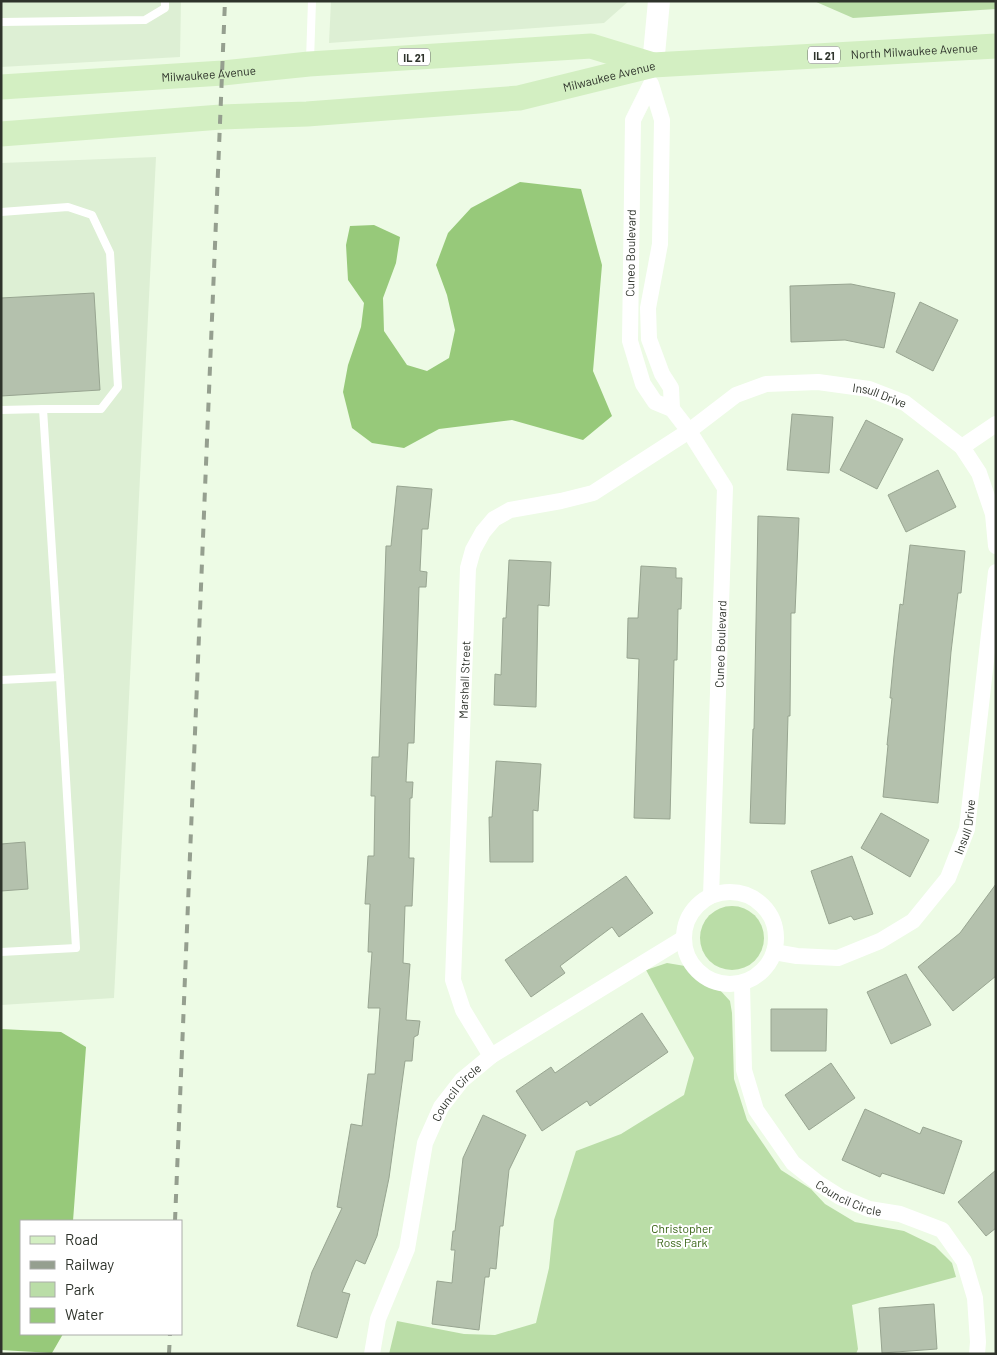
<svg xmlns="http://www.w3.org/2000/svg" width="997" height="1355" viewBox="0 0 997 1355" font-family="Barlow,sans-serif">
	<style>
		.built { fill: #ddefd4 }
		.green { fill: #badda7 }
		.water { fill: #97c97a }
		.building { fill: #b4c1ad; stroke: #98a591 }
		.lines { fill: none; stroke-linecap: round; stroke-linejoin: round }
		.lane { stroke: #fff; stroke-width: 8 }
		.street { stroke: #fff; stroke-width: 16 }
		.secondary { stroke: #fff; stroke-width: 22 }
		.primary { stroke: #d3efc2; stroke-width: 25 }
		.rail { stroke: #959f8f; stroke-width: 4; stroke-dasharray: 9 9; stroke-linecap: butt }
		.labels { text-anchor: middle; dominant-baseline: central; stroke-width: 4; stroke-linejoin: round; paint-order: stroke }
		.shield { fill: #fff; stroke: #6d706b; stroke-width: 1 }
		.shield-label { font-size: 11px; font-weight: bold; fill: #2e332b }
		.street-label { font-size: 12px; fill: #2e332b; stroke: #fff }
		.park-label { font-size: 12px; fill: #386415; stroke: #fff }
	</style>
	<rect width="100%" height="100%" fill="#edfbe5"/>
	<g class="built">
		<path d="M 1,1 L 181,1 L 180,57 L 1,67 Z"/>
		<path d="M 331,1 L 629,1 L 604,23 L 329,43 Z"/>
		<path d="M 156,157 L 114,998 L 1,1005 L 1,163 Z"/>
	</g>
	<g class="green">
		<path d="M 814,1 L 996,1 L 996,9 L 853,18 Z"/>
		<circle cx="732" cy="938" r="32"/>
		<path d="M 667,963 L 691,967 L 703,979 L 719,989 L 730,1001 L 732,1013 L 734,1079 L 747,1120 L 781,1170 L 811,1189 L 825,1204 L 855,1222 L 904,1231 L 935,1246 L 952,1263 L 956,1277 L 852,1305 L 858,1349 L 856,1354 L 389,1354 L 397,1321 L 464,1334 L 495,1335 L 536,1323 L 549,1268 L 554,1220 L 576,1151 L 621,1134 L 684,1095 L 694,1058 L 646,970 Z"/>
	</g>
	<g class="water">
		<path d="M 520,182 L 581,189 L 602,265 L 593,371 L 612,416 L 583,440 L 512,420 L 439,429 L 404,448 L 372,443 L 352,428 L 343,392 L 348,365 L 361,327 L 364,303 L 348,280 L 346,245 L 350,226 L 374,225 L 400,237 L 396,263 L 383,298 L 384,331 L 407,365 L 427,371 L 449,358 L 455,330 L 447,295 L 436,265 L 448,233 L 471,208 Z"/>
		<path d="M 1,1029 L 61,1032 L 86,1047 L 73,1221 L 21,1221 L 21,1334 L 63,1334 L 52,1353 L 1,1350 Z"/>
	</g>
	<g class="building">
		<path d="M 851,284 L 895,293 L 884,348 L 845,340 L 791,342 L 790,286 Z"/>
		<path d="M 94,293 L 100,390 L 1,396 L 1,298 Z"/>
		<path d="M 920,302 L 958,320 L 933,371 L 896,352 Z"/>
		<path d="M 792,414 L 833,417 L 829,473 L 787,470 Z"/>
		<path d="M 866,420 L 903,439 L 877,489 L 840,470 Z"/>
		<path d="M 938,470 L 956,507 L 906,532 L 888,495 Z"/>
		<path d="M 397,486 L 432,489 L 428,529 L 422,529 L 420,571 L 427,572 L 426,587 L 419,587 L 414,743 L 408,743 L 406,782 L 413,782 L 412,798 L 410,798 L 409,858 L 414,858 L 412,906 L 405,906 L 403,963 L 410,964 L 406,1020 L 420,1021 L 418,1035 L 414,1037 L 412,1061 L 405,1061 L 389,1178 L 377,1236 L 365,1264 L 356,1260 L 342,1292 L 350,1294 L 337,1338 L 297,1326 L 312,1272 L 342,1208 L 337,1207 L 351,1124 L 362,1126 L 368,1074 L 375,1074 L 380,1008 L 368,1008 L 372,952 L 368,952 L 370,904 L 365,904 L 368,856 L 374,856 L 375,796 L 371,796 L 372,757 L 379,757 L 386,546 L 391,546 Z"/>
		<path d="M 758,516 L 799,518 L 795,613 L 791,613 L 790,716 L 788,716 L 785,824 L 750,823 L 753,729 L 754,729 Z"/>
		<path d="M 910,545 L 965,551 L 961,593 L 958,593 L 951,652 L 938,803 L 883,797 L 888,745 L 887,745 L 892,698 L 890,698 L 894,656 L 900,604 L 903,605 Z"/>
		<path d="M 509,560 L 551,562 L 549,606 L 538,605 L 536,707 L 494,705 L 495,674 L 501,675 L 503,618 L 506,618 Z"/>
		<path d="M 641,566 L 676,568 L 676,578 L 682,578 L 681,609 L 678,609 L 677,660 L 674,660 L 670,819 L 634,818 L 639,659 L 627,658 L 628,618 L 638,618 Z"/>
		<path d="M 496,761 L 541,764 L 538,811 L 533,810 L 533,862 L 490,862 L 489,817 L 492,817 Z"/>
		<path d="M 881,813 L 929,840 L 910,877 L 861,848 Z"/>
		<path d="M 25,842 L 28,889 L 1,891 L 1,844 Z"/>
		<path d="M 852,856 L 873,914 L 854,920 L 851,916 L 829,924 L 811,871 Z"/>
		<path d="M 626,876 L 653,913 L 619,937 L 612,927 L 560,966 L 565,973 L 531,997 L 505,960 Z"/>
		<path d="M 996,884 L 996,976 L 953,1011 L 918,967 L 960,933 Z"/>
		<path d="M 906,974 L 931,1025 L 891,1044 L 867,992 Z"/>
		<path d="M 771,1009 L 827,1009 L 826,1051 L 771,1051 Z"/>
		<path d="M 642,1013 L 668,1052 L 590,1106 L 587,1101 L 542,1131 L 516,1091 L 551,1067 L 555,1073 Z"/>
		<path d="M 831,1063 L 855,1098 L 809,1130 L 785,1095 Z"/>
		<path d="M 865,1109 L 920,1134 L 923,1127 L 962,1141 L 944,1194 L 882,1173 L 880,1177 L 842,1160 Z"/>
		<path d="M 483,1115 L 526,1135 L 509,1170 L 503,1226 L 500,1226 L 496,1269 L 490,1268 L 489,1277 L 485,1277 L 479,1330 L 432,1324 L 437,1281 L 452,1283 L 455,1250 L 451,1250 L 453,1231 L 455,1231 L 463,1158 Z"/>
		<path d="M 996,1170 L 996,1228 L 986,1236 L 958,1202 Z"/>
		<path d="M 934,1304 L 937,1349 L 882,1353 L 879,1308 Z"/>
	</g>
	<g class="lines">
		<g class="lane">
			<path d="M 1,22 L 145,20 L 165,8 L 165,1"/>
			<path d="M 310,60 L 312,1"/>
			<path d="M 1,212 L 68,207 L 92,215 L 110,253 L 118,387 L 101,409 L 43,409"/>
			<path d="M 1,410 L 43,409 L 60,677 L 1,680"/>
			<path d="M 1,952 L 76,948 L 60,677"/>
		</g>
		<g class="street">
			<path d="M 651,84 L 662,120 L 660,244 L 648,308 L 649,339 L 662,374 L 671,388 L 672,409 L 655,402 L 643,384 L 630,341 L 633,120 Z"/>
			<path d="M 672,409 L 689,431 L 725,488 L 711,896"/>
			<path d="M 962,447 L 996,424"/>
			<circle cx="730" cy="938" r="46"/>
			<path id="s1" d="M 774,952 L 797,956 L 838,958 L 880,941 L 913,921 L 948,878 L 967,829 L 996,572"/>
			<path id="s2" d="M 742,983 L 744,1070 L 756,1110 L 793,1163 L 818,1183 L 840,1197 L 869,1209 L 900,1214 L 942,1230 L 964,1261 L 975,1298 L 978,1342 L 977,1354"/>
			<path id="s3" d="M 491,1056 L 463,1010 L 453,980 L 468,568 L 473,550 L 483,532 L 494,519 L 510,510 L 561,501 L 593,493 L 689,431 L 736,395 L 766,384 L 818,382 L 869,389 L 905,403 L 962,447 L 979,473 L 993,514 L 996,546"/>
			<path id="s4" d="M 372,1354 L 378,1319 L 407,1249 L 425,1143 L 441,1107 L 462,1080 L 491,1056 L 684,938"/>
		</g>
		<path class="secondary" d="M 653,65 L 659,1"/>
		<g class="primary">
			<path id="s5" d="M 1,87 L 223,73 L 309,64 L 591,46 L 653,65"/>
			<path id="s6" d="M 1,134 L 221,117 L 307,114 L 519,98 L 653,65 L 996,46"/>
		</g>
		<g class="rail">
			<path d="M 175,1221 L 225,1"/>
			<path d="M 169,1354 L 170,1334"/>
		</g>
	</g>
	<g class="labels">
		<g class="shield">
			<rect x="808" y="46.5" width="32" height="17" rx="4"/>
			<rect x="398" y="48.5" width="32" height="17" rx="4"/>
		</g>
		<g class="shield-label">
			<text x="824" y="55">IL 21</text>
			<text x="414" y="57">IL 21</text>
		</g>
		<g class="street-label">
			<text stroke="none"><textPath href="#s6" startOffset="919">North Milwaukee Avenue</textPath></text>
			<text stroke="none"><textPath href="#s5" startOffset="208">Milwaukee Avenue</textPath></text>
			<text stroke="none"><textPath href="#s6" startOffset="612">Milwaukee Avenue</textPath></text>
			<text transform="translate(630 253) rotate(-89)">Cuneo Boulevard</text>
			<text stroke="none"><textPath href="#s3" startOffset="978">Insull Drive</textPath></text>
			<text transform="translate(720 644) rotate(-88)">Cuneo Boulevard</text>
			<text stroke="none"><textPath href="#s3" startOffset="386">Marshall Street</textPath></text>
			<text stroke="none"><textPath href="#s1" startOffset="258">Insull Drive</textPath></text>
			<text stroke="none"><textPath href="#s4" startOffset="279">Council Circle</textPath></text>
			<text stroke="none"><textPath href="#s2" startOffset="260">Council Circle</textPath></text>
		</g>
		<g class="park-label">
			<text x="682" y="1228">Christopher<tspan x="682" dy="14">Ross Park</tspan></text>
		</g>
	</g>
	<rect width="997" height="1355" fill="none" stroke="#2e332b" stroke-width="5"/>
	<rect x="20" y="1220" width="162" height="115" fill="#ffffff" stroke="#abadaa"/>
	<rect x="30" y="1236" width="25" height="8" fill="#d3efc2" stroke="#abadaa"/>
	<text x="65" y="1245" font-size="15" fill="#2e332b">Road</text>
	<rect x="30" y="1261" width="25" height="8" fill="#959f8f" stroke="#abadaa"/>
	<text x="65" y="1270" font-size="15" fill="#2e332b">Railway</text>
	<rect x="30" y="1282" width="25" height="15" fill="#badda7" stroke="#abadaa"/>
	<text x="65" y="1295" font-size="15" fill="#2e332b">Park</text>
	<rect x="30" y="1308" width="25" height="15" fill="#97c97a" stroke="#abadaa"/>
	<text x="65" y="1320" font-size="15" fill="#2e332b">Water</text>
</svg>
